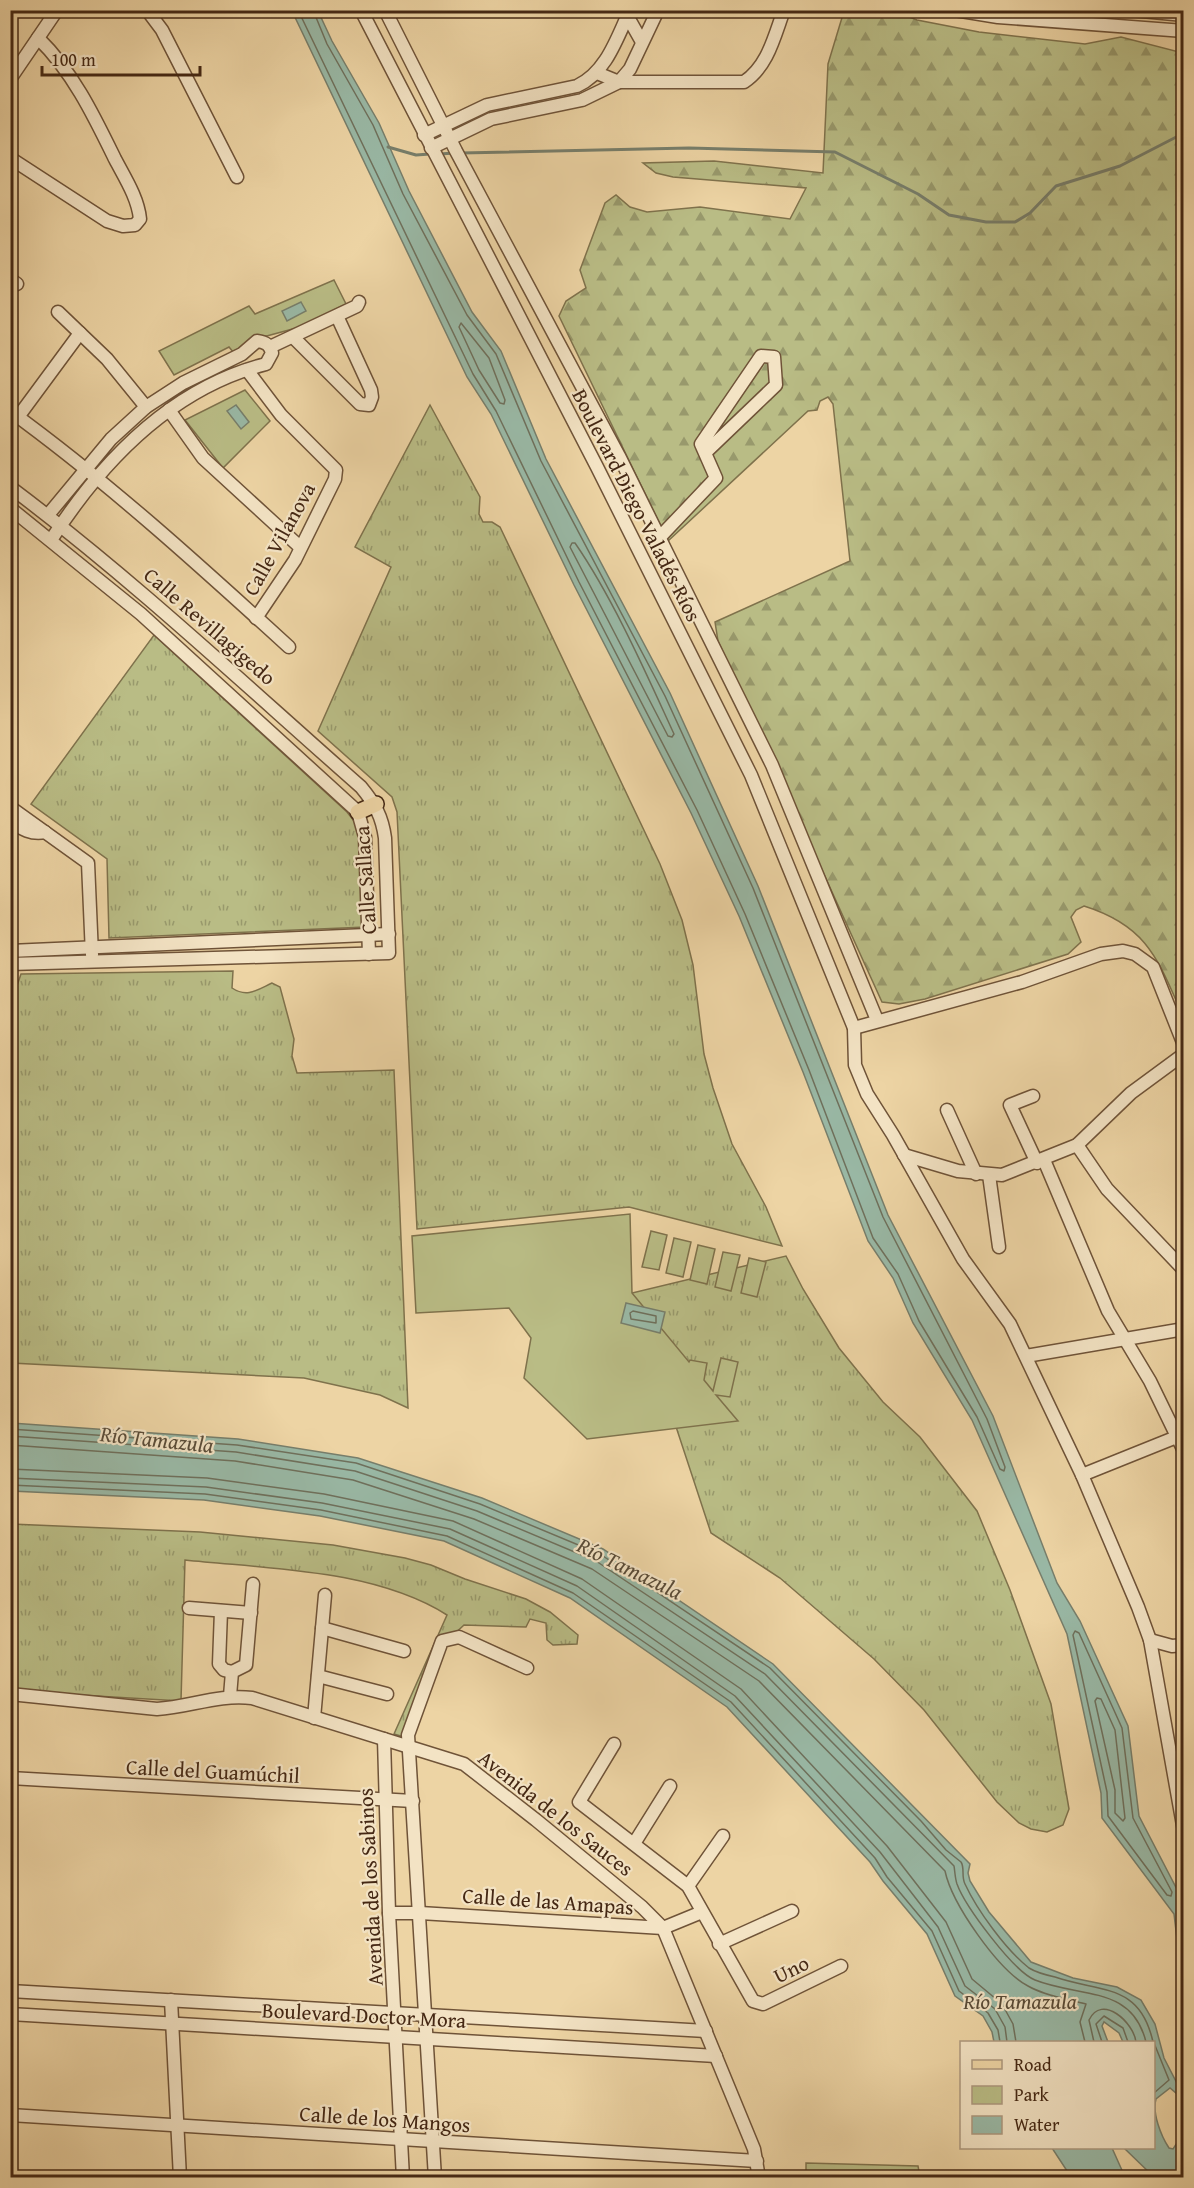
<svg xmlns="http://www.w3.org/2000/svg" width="1194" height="2188" viewBox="0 0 1194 2188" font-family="'Gentium Book Plus',serif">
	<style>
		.grass { fill: url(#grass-tufts); stroke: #7f724c; stroke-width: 1.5 }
		.forest { fill: url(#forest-firs); stroke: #7f724c; stroke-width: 1.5 }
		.park { fill: #b9bc85; stroke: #7f724c; stroke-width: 1.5 }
		.water { fill: #99b8a5; stroke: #777e6b; stroke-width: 1.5 }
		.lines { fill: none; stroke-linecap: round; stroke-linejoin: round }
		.shore { stroke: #6f705c; stroke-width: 1.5 }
		.stream { stroke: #777e6b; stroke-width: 3 }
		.minor-casing { stroke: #6f5338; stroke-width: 15 }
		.major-casing { stroke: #452814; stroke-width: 18 }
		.minor { stroke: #f3e3c4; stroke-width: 12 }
		.major { stroke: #edd4a4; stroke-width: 15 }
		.labels { text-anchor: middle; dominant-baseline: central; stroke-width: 4.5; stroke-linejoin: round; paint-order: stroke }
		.street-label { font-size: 21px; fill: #452814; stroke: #f3e3c4 }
		.water-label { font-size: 22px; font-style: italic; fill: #5a4c38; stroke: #f3e3c4 }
	</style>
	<defs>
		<pattern id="grass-tufts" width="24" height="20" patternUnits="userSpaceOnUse" patternTransform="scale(1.5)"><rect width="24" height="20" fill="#b9bc85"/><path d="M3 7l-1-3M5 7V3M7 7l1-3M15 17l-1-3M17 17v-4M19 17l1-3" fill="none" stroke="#98996c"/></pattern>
		<pattern id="forest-firs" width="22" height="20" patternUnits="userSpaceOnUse" patternTransform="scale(1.5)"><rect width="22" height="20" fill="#b9bc85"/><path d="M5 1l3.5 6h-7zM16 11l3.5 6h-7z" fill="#98996c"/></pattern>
	</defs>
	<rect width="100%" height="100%" fill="#edd4a4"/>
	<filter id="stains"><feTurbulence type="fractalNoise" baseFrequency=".00333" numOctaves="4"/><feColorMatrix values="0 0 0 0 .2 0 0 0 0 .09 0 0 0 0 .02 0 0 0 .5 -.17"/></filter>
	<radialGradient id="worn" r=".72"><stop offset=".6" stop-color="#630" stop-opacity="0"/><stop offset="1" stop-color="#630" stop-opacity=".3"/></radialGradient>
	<g class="grass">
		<path d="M 430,405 L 480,497 L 479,514 L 483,522 L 492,522 L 500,527 L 660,864 L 682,920 L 693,965 L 704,1054 L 713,1088 L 732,1144 L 766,1207 L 782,1246 L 629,1207 L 417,1229 L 397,812 L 392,797 L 318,731 L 391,567 L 355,547 Z"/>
		<path d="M 154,635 L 347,812 L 358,826 L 366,927 L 109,938 L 107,859 L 31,804 Z"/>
		<path d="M 233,971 L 232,988 C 247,998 257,990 272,983 L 280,987 L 294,1039 L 292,1056 L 297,1073 L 394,1070 L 408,1408 L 380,1395 L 304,1378 L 11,1363 L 10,1006 L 21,974 Z"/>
		<path d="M 786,1256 L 803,1289 L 839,1348 L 883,1402 L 920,1437 L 977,1511 L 1010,1590 L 1051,1704 L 1069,1809 L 1063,1825 L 1047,1832 L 1031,1829 L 1019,1823 L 997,1802 L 924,1710 L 874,1659 L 780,1578 L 711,1533 L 632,1293 Z"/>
		<path d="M 11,1524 L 200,1532 L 333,1545 L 405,1558 L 431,1565 L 465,1579 L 526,1599 L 550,1612 L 578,1635 L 577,1644 L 553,1645 L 547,1640 L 546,1623 L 530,1619 L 526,1627 L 464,1625 L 448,1640 L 404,1737 L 394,1734 L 447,1615 C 374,1569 269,1569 185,1560 L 181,1701 L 11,1691 Z"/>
	</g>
	<path class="forest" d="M 844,11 L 894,11 L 917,20 L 979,32 L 1085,44 L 1121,37 L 1183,53 L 1183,1016 C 1158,960 1148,926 1084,906 L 1076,910 L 1071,917 L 1081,942 L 1068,954 L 925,999 L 899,1004 L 882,1002 L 718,641 L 715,622 L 850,561 L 833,404 L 828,397 L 820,401 L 817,410 L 808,411 L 668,541 L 559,316 L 566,301 L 586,288 L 580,270 L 605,203 L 616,195 L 630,207 L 647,212 L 700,207 L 790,219 L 806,188 L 673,177 L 656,173 L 643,163 L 714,161 L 823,173 L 828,64 Z"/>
	<g class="park">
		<path d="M 334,280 L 346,304 L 300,327 L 263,337 L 234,353 L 229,347 L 174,375 L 159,351 L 249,306 L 255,314 Z"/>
		<path d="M 245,390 L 270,421 L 223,468 L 185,420 Z"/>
		<path d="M 630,1214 L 632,1293 L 689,1362 L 690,1360 L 707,1363 L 704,1380 L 713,1391 L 721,1358 L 738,1362 L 730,1397 L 716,1395 L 738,1421 L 587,1439 L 524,1378 L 531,1338 L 509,1308 L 416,1313 L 412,1236 Z"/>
		<path d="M 651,1231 L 667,1235 L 659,1270 L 642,1267 Z"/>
		<path d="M 674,1238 L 691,1242 L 683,1277 L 666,1273 Z"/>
		<path d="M 698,1245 L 715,1249 L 707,1284 L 690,1280 Z"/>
		<path d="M 723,1252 L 740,1255 L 731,1291 L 715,1287 Z"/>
		<path d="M 749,1258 L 766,1262 L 757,1297 L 741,1293 Z"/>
		<path d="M 806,2163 L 918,2166 L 920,2177 L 806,2177 Z"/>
	</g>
	<g class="water">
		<path d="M 292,11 L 318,11 L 332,41 L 379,123 L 409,191 L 472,312 L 501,351 L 546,459 L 670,693 L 758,886 L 888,1215 L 993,1416 L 1057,1583 L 1080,1621 L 1128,1726 L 1139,1816 L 1183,1901 L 1183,1989 L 1174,1914 L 1102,1818 L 1101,1793 L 1067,1634 L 972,1420 L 913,1323 L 893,1278 L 868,1241 L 803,1072 L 739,916 L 691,813 L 574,585 L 491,414 L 467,377 Z"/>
		<path d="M 301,302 L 306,311 L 287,321 L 282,311 Z"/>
		<path d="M 236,405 L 249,422 L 241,429 L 227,411 Z"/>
		<path d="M 626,1303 L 665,1312 L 660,1333 L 621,1323 Z"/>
		<path d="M 11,1423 L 238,1439 L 358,1458 L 482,1498 L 603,1549 L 773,1664 L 970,1864 L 968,1873 L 970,1881 L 989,1912 L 1031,1962 L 1073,1978 L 1117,1987 L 1141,2000 L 1155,2024 L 1164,2058 L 1183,2095 L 1183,2108 L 1177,2094 L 1170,2088 L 1156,2099 C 1152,2113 1161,2136 1169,2148 L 1173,2149 L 1179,2140 L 1183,2121 L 1183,2177 L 1154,2177 L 1124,2148 L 1154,2148 L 1154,2042 L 1123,2042 L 1119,2033 L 1104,2022 L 1102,2026 L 1108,2042 L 994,2042 L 992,2032 L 983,2016 L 955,1996 L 927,1934 L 883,1881 L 870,1862 L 727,1707 L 570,1598 L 444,1541 L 320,1516 L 204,1500 L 11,1491 Z"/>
		<path d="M 1052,2148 L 1112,2148 L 1125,2177 L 1071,2177 Z"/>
	</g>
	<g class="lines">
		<g class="shore">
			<path d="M 298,10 L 473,374 L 496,411 L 579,582 L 697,810 L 745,914 L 809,1070 L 873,1238 L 898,1274 L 919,1321 L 977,1417 L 1000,1469 L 1004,1471 L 1005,1467 L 987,1419 L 883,1217 L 753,888 L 665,696 L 541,461 L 496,354 L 467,315 L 403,194 L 373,125 L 327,44 L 313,10"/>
			<path d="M 461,323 L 489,358 L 505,400 L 504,404 L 500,403 L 479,370 L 459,327 Z"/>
			<path d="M 572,543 L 575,543 C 613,598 646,673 674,734 L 672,737 L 668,736 L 570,547 Z"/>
			<path d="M 633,1311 L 656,1316 L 656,1323 L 631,1319 L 630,1313 Z"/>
			<path d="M 10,1429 L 237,1445 L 356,1463 L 480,1504 L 600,1554 L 770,1668 L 921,1821 L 946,1850 L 961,1862 C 965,1868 961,1876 965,1884 C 977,1910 1006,1950 1029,1968 C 1037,1973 1046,1975 1055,1977 C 1102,1993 1140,1983 1153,2042"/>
			<path d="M 10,1436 L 236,1452 L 355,1471 L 477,1511 L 596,1561 L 765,1674 L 954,1866 C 955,1872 955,1878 957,1884 C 965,1906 1013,1971 1035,1980 C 1080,1998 1132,1985 1146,2042"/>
			<path d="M 10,1445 L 235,1461 L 353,1480 L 474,1519 L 592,1569 L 759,1681 L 945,1871 C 952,1904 998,1970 1028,1986 C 1045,1996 1068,1999 1086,2004 L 1080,2022 L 1085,2042"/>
			<path d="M 10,1469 L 207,1478 L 324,1494 L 453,1521 L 582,1579 L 741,1689 L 887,1846 L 946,1922 L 972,1979 L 1002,2004 L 1013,2024 L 1016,2042"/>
			<path d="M 10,1478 L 206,1487 L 322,1503 L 450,1529 L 577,1586 L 735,1696 L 880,1852 L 938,1927 L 965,1986 L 995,2009 L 1005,2027 L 1007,2042"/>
			<path d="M 10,1485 L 205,1494 L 321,1510 L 447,1536 L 573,1593 L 731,1702 L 875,1858 L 887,1877 L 932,1931 L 959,1991 L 988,2013 L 998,2030 L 1000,2042"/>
			<path d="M 1075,1631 L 1079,1633 L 1122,1728 L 1133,1818 L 1172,1892 L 1171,1896 L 1167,1895 L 1108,1816 L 1107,1792 L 1073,1635 Z"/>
			<path d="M 1097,1698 L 1101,1699 L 1115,1730 L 1125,1818 L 1123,1821 L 1115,1813 L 1115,1790 L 1095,1701 Z"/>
			<path d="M 1094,2042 L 1089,2020 C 1102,1993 1134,2023 1136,2042"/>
			<path d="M 1102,2042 L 1096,2024 L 1104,2016 L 1123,2028 L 1128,2042"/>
			<path d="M 1154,2043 L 1169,2080 L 1154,2093"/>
		</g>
		<g class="stream">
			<path d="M 388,147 L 416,155 L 430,154"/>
			<path d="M 461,153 L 689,148 L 835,152 L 918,194 L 949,215 L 986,222 L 1015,222 L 1030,213 L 1056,186 L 1120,166 L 1184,133"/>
			<path d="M 440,154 L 454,153"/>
		</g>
		<g class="minor-casing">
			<g id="minor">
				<path d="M 147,10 L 162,30 L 237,177"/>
				<path d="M 361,10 L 597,467 L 751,775 L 854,1028 L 855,1065 L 867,1094 L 893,1135 L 963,1259 L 1010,1324 L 1082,1475 L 1138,1607 L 1150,1640 L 1184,1831"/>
				<path d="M 385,10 L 456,151 L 619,456 L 772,765 L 877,1020"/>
				<path d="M 955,10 L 998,17 L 1184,31"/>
				<path d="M 1131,10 L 1184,15"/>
				<path d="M 625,12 L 642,42"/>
				<path d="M 597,73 L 619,82 L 744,82 C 768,66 774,37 784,10"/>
				<path d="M 10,79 L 57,10"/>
				<path d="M 424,135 L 487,105 L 577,86 C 606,73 617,38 630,10"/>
				<path d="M 431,148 L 491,119 L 582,100 L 619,82 L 630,69 L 658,10"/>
				<path d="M 10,158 L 107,221 L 123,226 L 135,225 L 140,219 C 138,198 125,178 115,159 C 94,116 73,72 38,38"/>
				<path d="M 10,279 L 17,284"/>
				<path d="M 58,312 L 107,359 L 146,407"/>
				<path d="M 293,337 L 360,404 L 369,405 L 372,397 L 371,390 L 337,316"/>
				<path d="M 270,347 L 357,306 L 359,302"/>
				<path d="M 247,370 L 281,415 L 336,470 L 335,479 L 295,560 L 256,618"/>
				<path d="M 169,410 L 203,458 L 300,547"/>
				<path d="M 10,411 C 109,483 199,565 289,647"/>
				<path d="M 18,417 L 80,333"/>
				<path d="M 10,487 C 134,580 245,685 361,787 C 375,804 382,816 385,838 L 389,953 L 10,964"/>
				<path d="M 10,508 L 141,614 L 358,812 L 365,837 L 369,954"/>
				<path d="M 48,515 L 111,439 L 146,407 L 183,383 L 242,354 L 257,341 C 266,342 270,345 272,353 L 266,364 C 172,388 102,461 51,540"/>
				<path d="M 659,538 L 716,478 L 701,444 L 761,356 L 774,357 L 776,385 L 705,453"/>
				<path d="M 10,807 L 88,863 L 92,955"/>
				<path d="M 10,821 C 21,829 32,835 45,832"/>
				<path d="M 10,951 L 389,934"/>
				<path d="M 854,1028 L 1022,982 L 1101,954 L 1123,951 L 1135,954 L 1153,967 L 1184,1045"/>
				<path d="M 1033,1096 L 1010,1105 L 1037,1163"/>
				<path d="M 947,1110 L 976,1174"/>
				<path d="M 1077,1145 L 1107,1189 L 1184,1270"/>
				<path d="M 904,1155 L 958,1171 L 1002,1175 L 1077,1145 L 1131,1093 L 1184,1054"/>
				<path d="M 1044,1160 L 1108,1311 L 1150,1381 L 1184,1451"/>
				<path d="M 989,1175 L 999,1247"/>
				<path d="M 1026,1356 L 1184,1329"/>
				<path d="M 1082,1475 L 1184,1434"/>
				<path d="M 189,1608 L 251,1613"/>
				<path d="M 221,1611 L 219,1664 L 224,1670 L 232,1672"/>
				<path d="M 322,1628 L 404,1651"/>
				<path d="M 1150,1640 L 1172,1646 L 1184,1645"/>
				<path d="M 318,1676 L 387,1694"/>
				<path d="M 10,1694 L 157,1709 C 190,1707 218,1694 252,1698 L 464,1764 L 536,1820 L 642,1907 L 663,1928 L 754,2149 L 759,2178"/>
				<path d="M 230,1696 L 232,1672 L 246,1665 L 253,1584"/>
				<path d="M 314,1718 L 325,1595"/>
				<path d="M 384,1739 L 389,1913 L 403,2178"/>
				<path d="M 614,1744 L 579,1802 L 688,1886 L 753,2001 L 763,2004 L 841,1966"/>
				<path d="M 10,1778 L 413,1801"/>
				<path d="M 635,1842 L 670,1786"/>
				<path d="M 688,1886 L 723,1836"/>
				<path d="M 389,1913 L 420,1913 L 663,1928 L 702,1912"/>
				<path d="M 719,1944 L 792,1911"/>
				<path d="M 10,1991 L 706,2031"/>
				<path d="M 171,2000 L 180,2178"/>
				<path d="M 10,2014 L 716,2056"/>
				<path d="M 10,2115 L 757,2161"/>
				<path d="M 435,2178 L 408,1735 L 442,1641 L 459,1637 L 527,1668"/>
			</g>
		</g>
		<g class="major-casing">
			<path id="major" d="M 358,812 L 376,804"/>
		</g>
		<use href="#minor" class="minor"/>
		<use href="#major" class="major"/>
	</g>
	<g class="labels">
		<g class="street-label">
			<text transform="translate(637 505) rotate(63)">Boulevard Diego Valadés Ríos</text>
			<text transform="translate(279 539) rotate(-61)">Calle Vilanova</text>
			<text transform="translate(210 626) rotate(41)">Calle Revillagigedo</text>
			<text transform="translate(365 880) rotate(-94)">Calle Sallaca</text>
			<text transform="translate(213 1771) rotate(3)">Calle del Guamúchil</text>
			<text transform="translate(556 1813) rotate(38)">Avenida de los Sauces</text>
			<text transform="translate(370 1887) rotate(-93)">Avenida de los Sabinos</text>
			<text transform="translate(548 1901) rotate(4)">Calle de las Amapas</text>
			<text transform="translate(791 1969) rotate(-26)">Uno</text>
			<text transform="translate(364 2015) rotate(3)">Boulevard Doctor Mora</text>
			<text transform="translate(385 2119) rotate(4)">Calle de los Mangos</text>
		</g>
		<g class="water-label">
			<text transform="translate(157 1439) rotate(6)">Río Tamazula</text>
			<text transform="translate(630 1568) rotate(26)">Río Tamazula</text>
			<text x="1020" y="2001">Río Tamazula</text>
		</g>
	</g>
	<rect width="1194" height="2188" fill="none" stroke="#edd4a4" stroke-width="36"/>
	<rect x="12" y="12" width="1170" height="2164" fill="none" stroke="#452814" stroke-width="3"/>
	<rect x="18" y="18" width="1158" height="2152" fill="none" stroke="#452814" stroke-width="1.5"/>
	<rect x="960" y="2041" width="195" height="108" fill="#f3e3c4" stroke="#ad987e" stroke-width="1.5"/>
	<rect x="972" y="2060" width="30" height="9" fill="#edd4a4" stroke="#ad987e" stroke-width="1.5"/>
	<text x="1014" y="2071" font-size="18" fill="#452814">Road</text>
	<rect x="972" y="2086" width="30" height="18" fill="#b9bc85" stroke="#ad987e" stroke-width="1.5"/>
	<text x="1014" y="2101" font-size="18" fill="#452814">Park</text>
	<rect x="972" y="2116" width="30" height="18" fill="#99b8a5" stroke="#ad987e" stroke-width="1.5"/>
	<text x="1014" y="2131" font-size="18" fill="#452814">Water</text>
	<path d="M42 66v9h158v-9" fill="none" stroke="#452814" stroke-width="3"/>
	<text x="51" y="66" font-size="18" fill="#452814" stroke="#f3e3c4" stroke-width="4.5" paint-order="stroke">100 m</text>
	<rect width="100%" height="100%" filter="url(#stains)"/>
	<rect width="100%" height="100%" fill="url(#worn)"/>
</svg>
